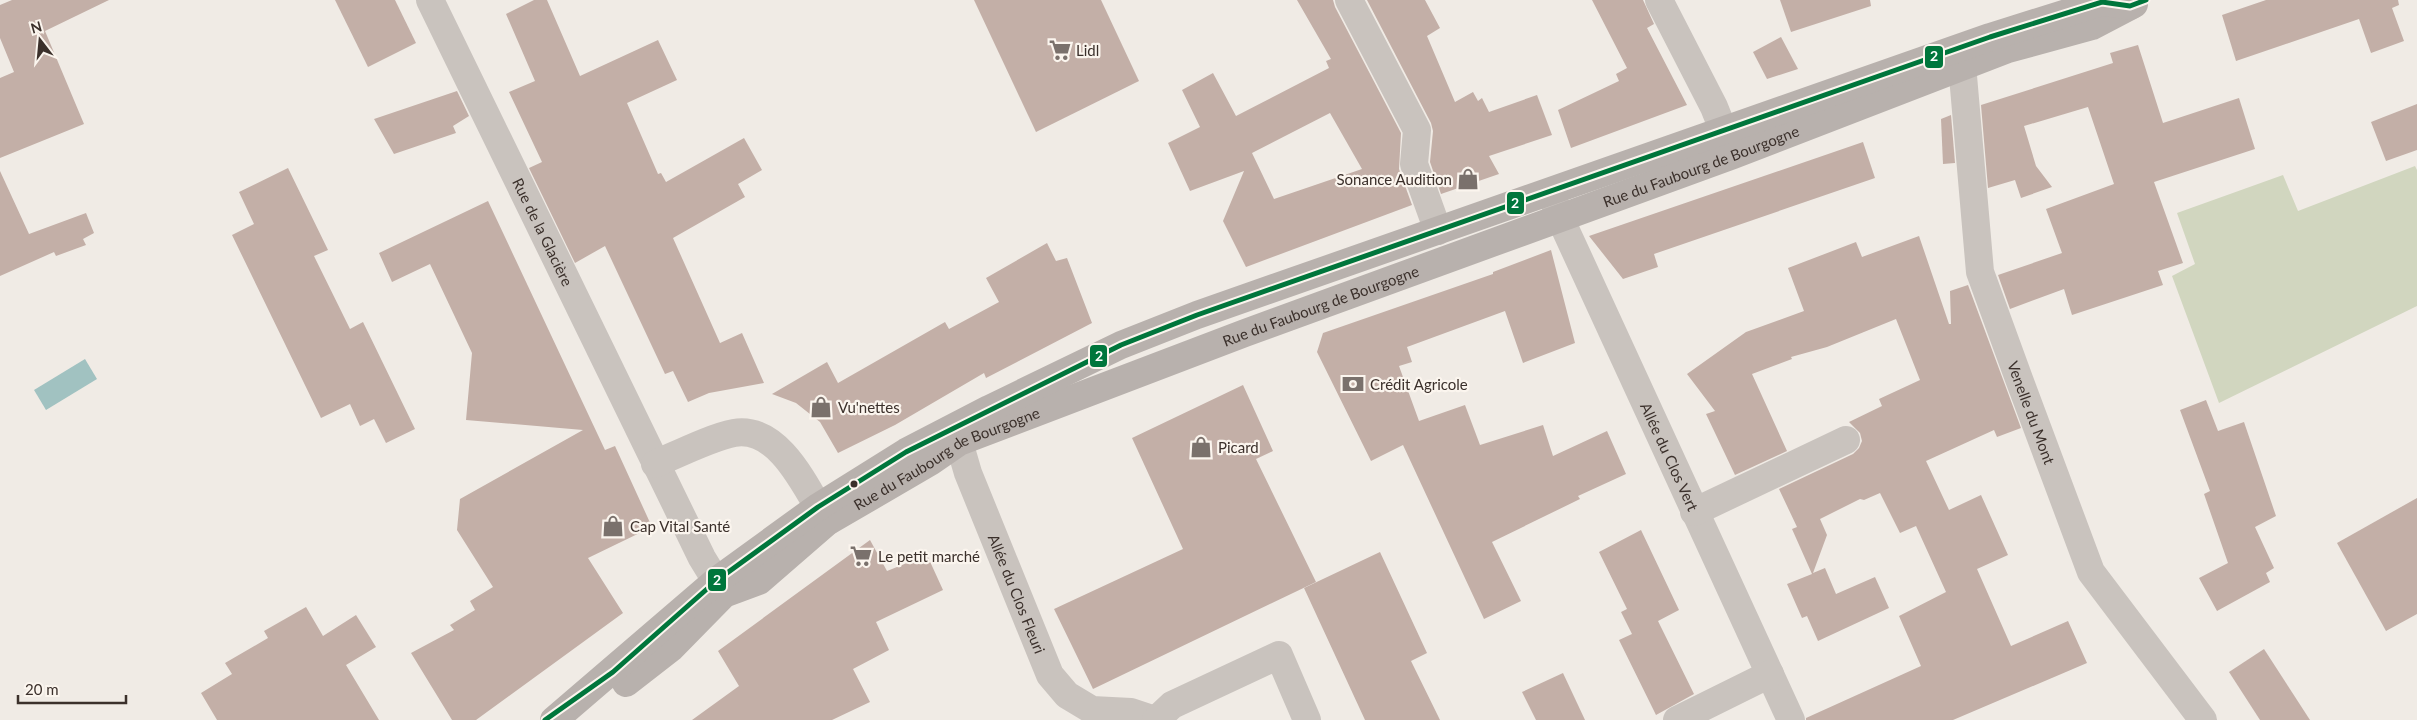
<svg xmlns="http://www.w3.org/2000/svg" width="2417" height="720" viewBox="0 0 2417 720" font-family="Lato,sans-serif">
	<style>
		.green { fill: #d1d6bf }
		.water { fill: #a1c2c1 }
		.building { fill: #c3afa7; fill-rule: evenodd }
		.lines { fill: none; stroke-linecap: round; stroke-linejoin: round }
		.minor { stroke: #c9c3be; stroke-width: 28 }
		.major { stroke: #b8b1ad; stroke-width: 28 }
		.bus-1-casing { stroke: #fbf5ee; stroke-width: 9 }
		.bus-1 { stroke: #00763c; stroke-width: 5 }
		.bus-dot { fill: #3b302b; stroke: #fbf5ee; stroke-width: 2 }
		.labels { text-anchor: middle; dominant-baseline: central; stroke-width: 4.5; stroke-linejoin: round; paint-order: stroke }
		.poi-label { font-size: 15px; fill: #3b302b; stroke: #fbf5ee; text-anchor: start }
		.street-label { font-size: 15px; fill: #3b302b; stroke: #fbf5ee }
		.line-badge { stroke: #fbf5ee; stroke-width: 2 }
		.badge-label { font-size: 14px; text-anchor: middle; font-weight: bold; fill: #fff }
	</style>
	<rect width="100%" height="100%" fill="#f0ebe5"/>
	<path class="green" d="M 2415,166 L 2417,170 L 2417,306 L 2219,403 L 2172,276 L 2195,264 L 2177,213 L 2283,175 L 2298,211 Z"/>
	<path class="water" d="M 85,359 L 97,379 L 46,410 L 34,390 Z"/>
	<g class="building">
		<path d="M 12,0 L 109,0 L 45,31 L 84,124 L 0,158 L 0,78 L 14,72 L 0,38 L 0,5 Z"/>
		<path d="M 335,0 L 395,0 L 416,43 L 368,67 Z"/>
		<path d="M 534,0 L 547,0 L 580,76 L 658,40 L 677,80 L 627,103 L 658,174 L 661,173 L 666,182 L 744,138 L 762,170 L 738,184 L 745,197 L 673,238 L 720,343 L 742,333 L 764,383 L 709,393 L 688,402 L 673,371 L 665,374 L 605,246 L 575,263 L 529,168 L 542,162 L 509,92 L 535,81 L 506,14 Z"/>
		<path d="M 974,0 L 1101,0 L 1139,81 L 1036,132 Z"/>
		<path d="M 1297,0 L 1333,0 L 1335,7 L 1401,133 L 1399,169 L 1412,205 L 1246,267 L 1223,221 L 1244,171 L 1190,191 L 1168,143 L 1200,127 L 1182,90 L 1213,73 L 1236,116 L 1329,68 L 1326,61 L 1331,59 ZM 1330,113 L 1362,169 L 1274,199 L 1252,153 Z"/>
		<path d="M 1367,0 L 1425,0 L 1440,28 L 1427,36 L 1455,102 L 1473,92 L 1478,101 L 1482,98 L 1489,112 L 1537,95 L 1552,135 L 1489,156 L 1499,174 L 1441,194 L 1430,162 L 1433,131 L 1431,123 Z"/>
		<path d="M 1592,0 L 1643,0 L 1654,24 L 1647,28 L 1687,105 L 1571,148 L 1558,110 L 1619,81 L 1616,74 L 1627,68 Z"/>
		<path d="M 1780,0 L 1870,0 L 1871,6 L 1791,32 Z"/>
		<path d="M 2266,0 L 2398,0 L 2399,5 L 2392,8 L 2404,41 L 2371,53 L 2359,19 L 2236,61 L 2222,15 Z"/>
		<path d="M 1781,37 L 1798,69 L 1767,79 L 1753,52 Z"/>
		<path d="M 2138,45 L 2163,123 L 2239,98 L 2255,149 L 2154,182 L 2183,263 L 2158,271 L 2163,285 L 2072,315 L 2064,289 L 2010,309 L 1998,275 L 2062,253 L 2046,209 L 2114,184 L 2088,107 L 2024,126 L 2036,166 L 2052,187 L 2021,198 L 2015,180 L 1988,188 L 1981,105 L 2113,63 L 2110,53 Z"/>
		<path d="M 457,91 L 469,116 L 453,126 L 456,133 L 394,154 L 374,119 Z"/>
		<path d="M 2417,104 L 2417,150 L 2386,161 L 2371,122 Z"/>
		<path d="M 1951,115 L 1955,163 L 1943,164 L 1941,119 Z"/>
		<path d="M 1863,142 L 1875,178 L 1654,254 L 1658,267 L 1623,279 L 1589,236 Z"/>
		<path d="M 288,168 L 328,250 L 314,256 L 350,329 L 363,322 L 415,429 L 386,443 L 374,419 L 360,426 L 350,404 L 321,418 L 232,235 L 254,224 L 239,192 Z"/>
		<path d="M 0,171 L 29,234 L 86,213 L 94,233 L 83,239 L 86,245 L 56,256 L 54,252 L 0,276 Z"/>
		<path d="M 488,201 L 605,450 L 615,446 L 652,527 L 588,558 L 623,613 L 476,720 L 452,720 L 411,653 L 454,630 L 450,625 L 475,610 L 470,601 L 493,587 L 457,530 L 460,499 L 583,430 L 466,420 L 472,353 L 430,264 L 392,282 L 379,253 Z"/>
		<path d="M 1919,236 L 1949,324 L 1951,324 L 1950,291 L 1968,285 L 2021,428 L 1997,437 L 1994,430 L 1926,461 L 1949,510 L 1981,495 L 2008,555 L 1977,569 L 2011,646 L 2068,621 L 2087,663 L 1953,720 L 1806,720 L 1806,718 L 1921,666 L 1899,616 L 1946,592 L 1916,526 L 1900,533 L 1880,493 L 1864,500 L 1860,499 L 1820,519 L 1827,535 L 1813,573 L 1825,568 L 1836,594 L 1875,577 L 1889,608 L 1818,641 L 1807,616 L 1802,618 L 1787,584 L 1812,574 L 1792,529 L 1797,527 L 1779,489 L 1853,454 L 1859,448 L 1862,441 L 1860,433 L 1849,422 L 1882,406 L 1879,399 L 1920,380 L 1896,319 L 1827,347 L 1791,357 L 1792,359 L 1752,374 L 1787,451 L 1735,475 L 1706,414 L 1715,411 L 1687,374 L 1746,332 L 1804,311 L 1788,268 L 1856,242 L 1862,257 Z"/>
		<path d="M 1047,243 L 1056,261 L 1067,258 L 1092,323 L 986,378 L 984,373 L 895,425 L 838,453 L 820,422 L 796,403 L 772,394 L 827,362 L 838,383 L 945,322 L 949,329 L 999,302 L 986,278 Z"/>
		<path d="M 1551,250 L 1575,343 L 1523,363 L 1505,311 L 1407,347 L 1412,362 L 1399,366 L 1419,421 L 1465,405 L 1480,445 L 1543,425 L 1553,456 L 1607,431 L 1626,474 L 1578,496 L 1580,499 L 1492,542 L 1521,601 L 1484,619 L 1403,445 L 1371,461 L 1317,352 L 1323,333 L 1493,274 L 1493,272 Z"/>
		<path d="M 1243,385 L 1273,451 L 1256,459 L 1316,582 L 1093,689 L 1054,609 L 1183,549 L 1132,438 Z"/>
		<path d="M 2206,400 L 2218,431 L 2244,422 L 2276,516 L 2255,527 L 2274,568 L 2266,573 L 2270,582 L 2217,611 L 2199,578 L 2228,563 L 2204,494 L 2210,491 L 2180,410 Z"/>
		<path d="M 2417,498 L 2417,614 L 2386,631 L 2337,543 Z"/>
		<path d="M 1641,530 L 1679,610 L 1658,621 L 1694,694 L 1656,715 L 1619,640 L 1632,634 L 1621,612 L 1627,609 L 1599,552 Z"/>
		<path d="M 870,540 L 887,571 L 927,555 L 943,590 L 876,622 L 889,650 L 853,669 L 870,702 L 832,720 L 692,720 L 739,686 L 718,651 Z"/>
		<path d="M 1380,552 L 1427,653 L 1411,661 L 1440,720 L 1365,720 L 1304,588 Z"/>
		<path d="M 306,607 L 323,636 L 356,615 L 376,647 L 346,665 L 379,720 L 217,720 L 201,693 L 232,674 L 225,663 L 268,638 L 264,631 Z"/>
		<path d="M 2264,649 L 2310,720 L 2260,720 L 2229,672 Z"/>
		<path d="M 1563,673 L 1585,720 L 1536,720 L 1522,692 Z"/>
	</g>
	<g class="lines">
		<g class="minor">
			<path id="s1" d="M 430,0 L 702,558 L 724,594"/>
			<path d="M 1349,0 L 1417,130 L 1414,164 L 1438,231"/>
			<path d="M 1659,0 L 1714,107 L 1732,152"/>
			<path id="s2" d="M 1958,69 L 1963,76 L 1980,272 L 2019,379 L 2091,572 L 2203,720"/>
			<path id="s3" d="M 1552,196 L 1561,220 L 1791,720"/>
			<path id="s4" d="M 974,424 L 959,442 L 968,473 L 1050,675 L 1067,695 L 1092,710 L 1131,712 L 1155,720"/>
			<path d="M 655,464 C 676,455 712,437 734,433 C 780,425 807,490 827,522"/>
			<path d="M 1694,512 L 1846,440"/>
			<path d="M 1156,720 L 1172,705 L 1279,655 L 1307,720"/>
			<path d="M 1677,720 L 1770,674"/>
		</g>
		<g class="major">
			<path id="s5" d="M 626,683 L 671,648 L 724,594 L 759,581 L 827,522 L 930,462 L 959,442 L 1245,333 L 1733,155 L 2008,49 L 2092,26 L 2134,4"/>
			<path d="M 554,720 L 716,581 L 818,507 L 906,452 L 989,409 L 1121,345 L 1197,315 L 1990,37 L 2102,2 L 2130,6"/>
		</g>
		<g class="bus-1-casing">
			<path id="bus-1" d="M 545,720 L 613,672 L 716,581 L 818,507 L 906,452 L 1121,345 L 1197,315 L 1990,37 L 2102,2 L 2130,6 L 2146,0"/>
		</g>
		<use href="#bus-1" class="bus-1"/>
	</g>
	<defs>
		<g id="supermarket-bare" transform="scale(1.725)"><path d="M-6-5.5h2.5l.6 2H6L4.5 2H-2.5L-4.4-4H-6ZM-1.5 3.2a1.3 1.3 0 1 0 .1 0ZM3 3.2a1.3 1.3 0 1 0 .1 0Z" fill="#7a716c" stroke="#fbf5ee" stroke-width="2.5" paint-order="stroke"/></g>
		<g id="shop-bare" transform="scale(1.725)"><path d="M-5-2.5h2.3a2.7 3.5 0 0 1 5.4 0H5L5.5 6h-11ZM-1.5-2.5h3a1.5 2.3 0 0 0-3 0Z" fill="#7a716c" stroke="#fbf5ee" stroke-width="2.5" paint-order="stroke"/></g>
		<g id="bank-bare" transform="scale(1.725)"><path d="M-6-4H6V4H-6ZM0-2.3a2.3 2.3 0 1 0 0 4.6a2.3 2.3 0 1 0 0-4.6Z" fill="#7a716c" stroke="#fbf5ee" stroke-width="2.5" paint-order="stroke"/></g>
	</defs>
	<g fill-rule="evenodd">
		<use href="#supermarket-bare" x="1060" y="50"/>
		<use href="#shop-bare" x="1468" y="179"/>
		<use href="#bank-bare" x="1353" y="384"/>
		<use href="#shop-bare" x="821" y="407"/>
		<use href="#shop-bare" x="1201" y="447"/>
		<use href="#shop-bare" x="613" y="526"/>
		<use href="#supermarket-bare" x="861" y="556"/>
	</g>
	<circle class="bus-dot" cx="854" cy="484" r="4.5"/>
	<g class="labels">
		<g class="poi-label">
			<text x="1076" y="50">Lidl</text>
			<text x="1452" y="179" text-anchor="end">Sonance Audition</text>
			<text x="1370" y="384">Crédit Agricole</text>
			<text x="838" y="407">Vu'nettes</text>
			<text x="1218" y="447">Picard</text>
			<text x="630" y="526">Cap Vital Santé</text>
			<text x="878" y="556">Le petit marché</text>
		</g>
		<g class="street-label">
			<text stroke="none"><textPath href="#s5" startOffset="1206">Rue du Faubourg de Bourgogne</textPath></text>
			<text stroke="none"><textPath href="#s1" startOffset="258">Rue de la Glacière</textPath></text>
			<text stroke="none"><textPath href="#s5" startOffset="801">Rue du Faubourg de Bourgogne</textPath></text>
			<text stroke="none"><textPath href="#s2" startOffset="355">Venelle du Mont</textPath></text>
			<text stroke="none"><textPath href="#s3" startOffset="286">Allée du Clos Vert</textPath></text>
			<text stroke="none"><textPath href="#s5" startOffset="396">Rue du Faubourg de Bourgogne</textPath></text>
			<text stroke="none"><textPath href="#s4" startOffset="186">Allée du Clos Fleuri</textPath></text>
		</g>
	</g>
	<g class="line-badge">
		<rect x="1924" y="45" width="20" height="24" rx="5" fill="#00763c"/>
		<rect x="1506" y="191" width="19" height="24" rx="5" fill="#00763c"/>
		<rect x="1089" y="344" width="19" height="24" rx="5" fill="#00763c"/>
		<rect x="707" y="568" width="20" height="24" rx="5" fill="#00763c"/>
	</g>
	<g class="badge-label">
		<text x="1934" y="61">2</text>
		<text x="1515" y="208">2</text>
		<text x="1099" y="361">2</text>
		<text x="717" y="585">2</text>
	</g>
	<g transform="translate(40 40) rotate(344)" stroke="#fbf5ee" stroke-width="4" paint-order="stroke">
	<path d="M0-4L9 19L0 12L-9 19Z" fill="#3b302b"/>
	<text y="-8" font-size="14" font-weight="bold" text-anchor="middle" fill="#3b302b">N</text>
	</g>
	<path d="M18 695v8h108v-8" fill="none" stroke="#3b302b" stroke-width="2.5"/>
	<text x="25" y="695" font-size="15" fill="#3b302b" stroke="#fbf5ee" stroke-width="4" paint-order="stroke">20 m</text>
</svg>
